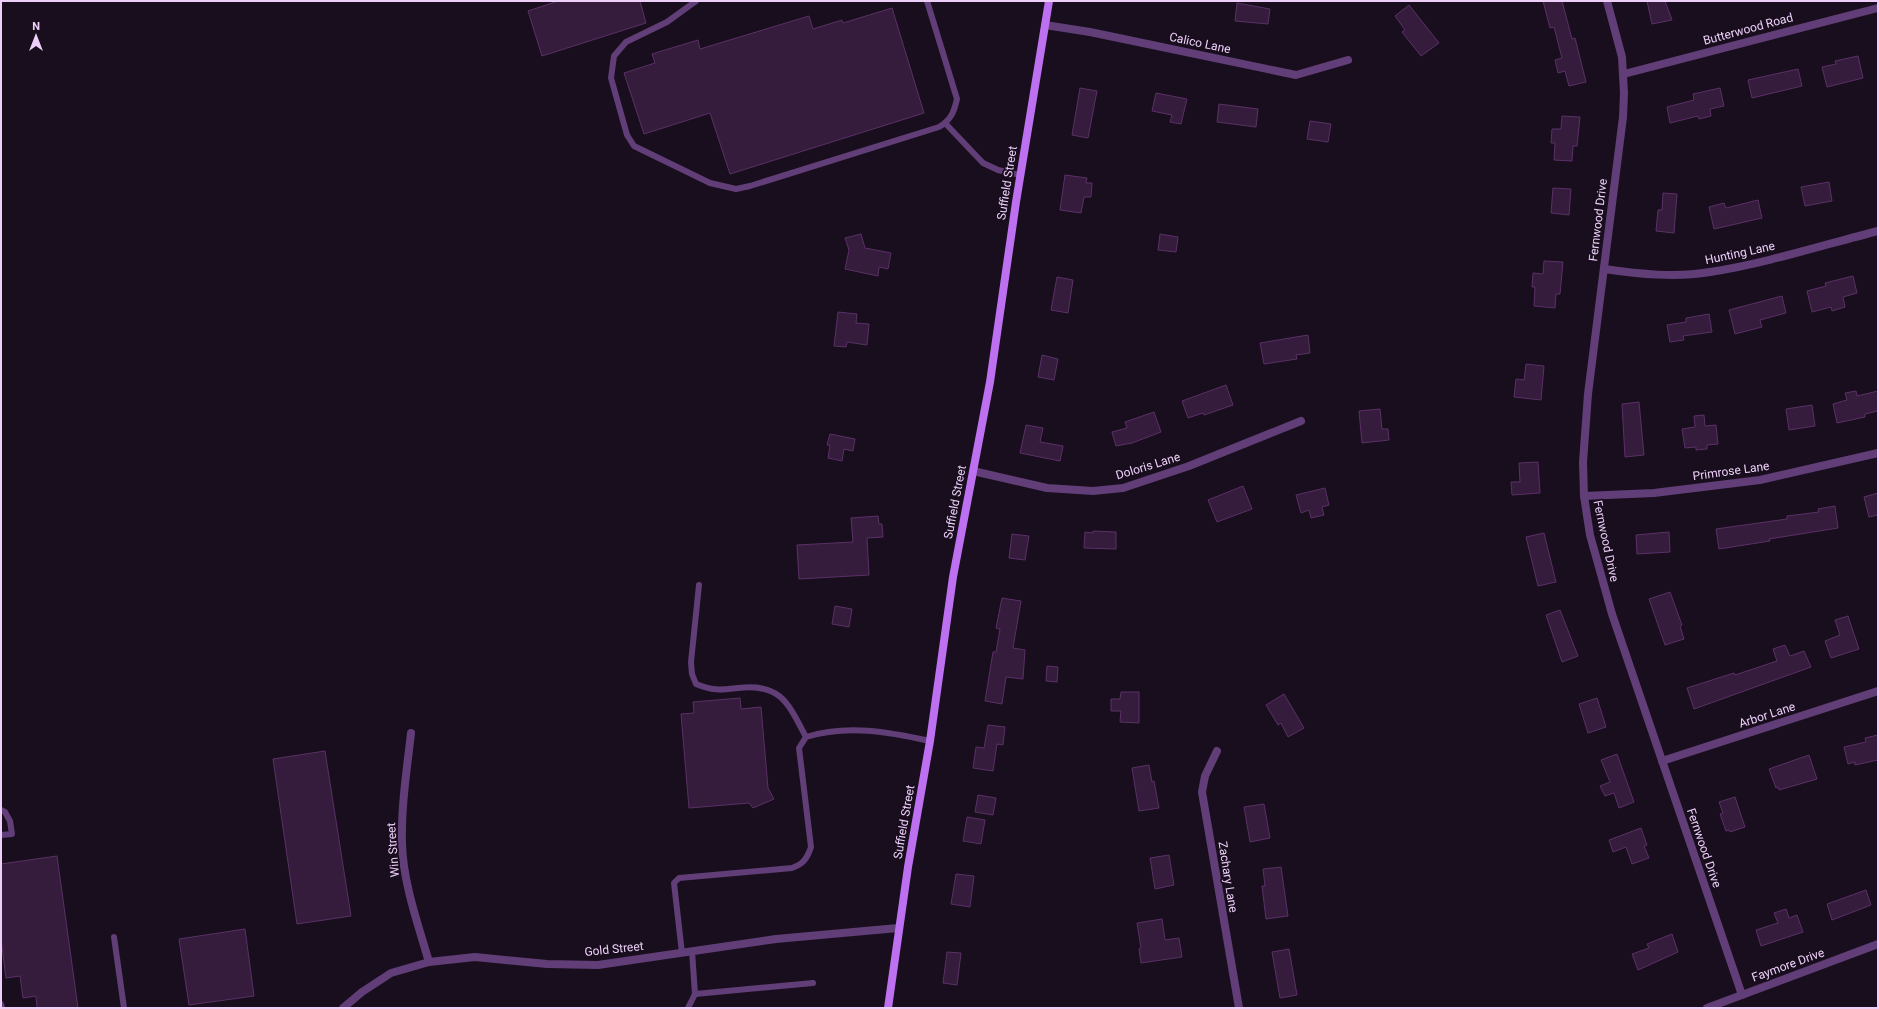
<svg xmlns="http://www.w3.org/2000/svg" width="1879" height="1009" viewBox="0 0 1879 1009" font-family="Roboto,sans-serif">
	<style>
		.building { fill: #351c3c; stroke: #5a3066 }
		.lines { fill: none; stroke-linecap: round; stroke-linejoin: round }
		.lane { stroke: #613e77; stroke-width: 6 }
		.street { stroke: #613e77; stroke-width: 8 }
		.secondary { stroke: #bd70f0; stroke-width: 8 }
		.labels { text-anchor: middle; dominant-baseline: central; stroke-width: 3.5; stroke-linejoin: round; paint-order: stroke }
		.street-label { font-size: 12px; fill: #edcffa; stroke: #190e1d }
	</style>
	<rect width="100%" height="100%" fill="#190e1d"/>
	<g class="building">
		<path d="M 558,1 L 640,1 L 646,23 L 542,56 L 528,11 Z"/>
		<path d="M 1543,1 L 1562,1 L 1572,39 L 1575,38 L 1586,82 L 1569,86 L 1565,71 L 1558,73 L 1555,60 L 1562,58 L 1554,27 L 1550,28 Z"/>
		<path d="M 1647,1 L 1665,1 L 1672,20 L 1652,24 Z"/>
		<path d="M 1237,3 L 1270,9 L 1268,24 L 1235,21 Z"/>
		<path d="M 1409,5 L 1439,43 L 1421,56 L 1402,32 L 1405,30 L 1395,16 Z"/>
		<path d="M 892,8 L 924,113 L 730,174 L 710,113 L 644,134 L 624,73 L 655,63 L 652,54 L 698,40 L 700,49 L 809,16 L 813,29 L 842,20 L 843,23 Z"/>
		<path d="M 1858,56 L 1863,78 L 1827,87 L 1822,67 L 1836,64 L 1835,61 Z"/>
		<path d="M 1798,69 L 1802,86 L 1752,98 L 1748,80 Z"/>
		<path d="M 1080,88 L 1097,91 L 1088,138 L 1072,135 Z"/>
		<path d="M 1720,88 L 1724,106 L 1710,109 L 1711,116 L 1699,119 L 1698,116 L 1670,123 L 1667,107 L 1694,100 L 1693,94 Z"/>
		<path d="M 1156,93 L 1187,99 L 1181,124 L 1170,122 L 1172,115 L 1152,111 Z"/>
		<path d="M 1219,104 L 1258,109 L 1256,127 L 1217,122 Z"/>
		<path d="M 1562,116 L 1580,117 L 1577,146 L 1573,146 L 1572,161 L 1554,160 L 1555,143 L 1551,143 L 1552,129 L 1561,129 Z"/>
		<path d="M 1310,121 L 1331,124 L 1328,142 L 1307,139 Z"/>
		<path d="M 1065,175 L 1087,178 L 1086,183 L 1092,183 L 1091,197 L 1084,197 L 1081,213 L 1060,210 Z"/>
		<path d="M 1829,182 L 1832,201 L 1805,206 L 1801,187 Z"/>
		<path d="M 1553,188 L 1571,189 L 1569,215 L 1551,213 Z"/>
		<path d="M 1663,193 L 1677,194 L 1674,233 L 1656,231 L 1658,210 L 1662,210 Z"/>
		<path d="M 1758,200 L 1762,218 L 1714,229 L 1709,207 L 1724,203 L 1726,208 Z"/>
		<path d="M 861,234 L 865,248 L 891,253 L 888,269 L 879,267 L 878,276 L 845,269 L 849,250 L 845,238 Z"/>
		<path d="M 1160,234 L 1178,237 L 1176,252 L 1158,250 Z"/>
		<path d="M 1544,261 L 1563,262 L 1560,294 L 1556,294 L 1555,308 L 1534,306 L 1535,287 L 1532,287 L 1533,273 L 1543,274 Z"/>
		<path d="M 1853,276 L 1857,293 L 1843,297 L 1845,307 L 1832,311 L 1831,307 L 1812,312 L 1807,291 L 1826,286 L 1825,283 Z"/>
		<path d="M 1057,277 L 1073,280 L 1068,313 L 1051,310 Z"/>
		<path d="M 1782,296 L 1786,313 L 1760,320 L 1762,327 L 1735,334 L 1729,310 Z"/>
		<path d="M 838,312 L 857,314 L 856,323 L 869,324 L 867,345 L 847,342 L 846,347 L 834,346 Z"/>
		<path d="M 1709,314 L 1712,332 L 1683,336 L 1684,340 L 1670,342 L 1667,325 L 1686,322 L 1686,318 Z"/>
		<path d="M 1308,335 L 1310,353 L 1296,355 L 1297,359 L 1264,364 L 1260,343 Z"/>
		<path d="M 1042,355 L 1058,359 L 1054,380 L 1038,377 Z"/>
		<path d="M 1526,364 L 1544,366 L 1541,400 L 1514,397 L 1516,379 L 1524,380 Z"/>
		<path d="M 1226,385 L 1233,405 L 1204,415 L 1203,413 L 1188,418 L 1182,401 Z"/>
		<path d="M 1856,391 L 1857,396 L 1878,391 L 1878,411 L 1865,414 L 1865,417 L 1837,423 L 1833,404 L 1847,400 L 1845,393 Z"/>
		<path d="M 1639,402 L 1644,455 L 1625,457 L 1622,404 Z"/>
		<path d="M 1812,405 L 1815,426 L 1789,430 L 1786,409 Z"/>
		<path d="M 1380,409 L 1382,429 L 1388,429 L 1389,440 L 1362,443 L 1359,411 Z"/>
		<path d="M 1154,412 L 1161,432 L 1132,443 L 1116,446 L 1112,432 L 1127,428 L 1125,422 Z"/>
		<path d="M 1704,415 L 1705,426 L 1716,425 L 1718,444 L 1707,445 L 1707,449 L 1696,450 L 1696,447 L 1685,448 L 1682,429 L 1695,427 L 1694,416 Z"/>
		<path d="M 1026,425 L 1043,428 L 1040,442 L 1063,446 L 1060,461 L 1020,453 Z"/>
		<path d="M 830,434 L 855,439 L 853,451 L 844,449 L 842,461 L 828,458 L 830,445 L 827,445 Z"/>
		<path d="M 1538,462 L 1540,493 L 1512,495 L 1511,482 L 1520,482 L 1519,463 Z"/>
		<path d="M 1243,486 L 1252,509 L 1217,522 L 1208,500 Z"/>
		<path d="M 1325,488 L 1329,505 L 1322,507 L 1324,515 L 1311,518 L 1309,510 L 1301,513 L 1296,495 Z"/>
		<path d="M 1878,493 L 1878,515 L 1869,517 L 1864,497 Z"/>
		<path d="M 1835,506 L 1838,528 L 1769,539 L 1770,541 L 1719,549 L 1716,529 L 1787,519 L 1787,516 L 1819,512 L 1818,509 Z"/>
		<path d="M 878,516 L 879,524 L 882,524 L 883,537 L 867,538 L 869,575 L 799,579 L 797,545 L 853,542 L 851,518 Z"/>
		<path d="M 1093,531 L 1116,532 L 1116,549 L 1084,548 L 1085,532 L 1093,533 Z"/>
		<path d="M 1669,532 L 1670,552 L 1637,554 L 1636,535 Z"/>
		<path d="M 1544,533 L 1556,582 L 1538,586 L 1526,537 Z"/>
		<path d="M 1012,534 L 1029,536 L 1025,560 L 1009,558 Z"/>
		<path d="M 1670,592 L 1682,625 L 1680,626 L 1684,639 L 1665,645 L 1649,599 Z"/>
		<path d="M 1002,598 L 1021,601 L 1013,648 L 1025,650 L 1023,679 L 1006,677 L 1002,704 L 985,701 L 993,652 L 996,652 L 1000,629 L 996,628 Z"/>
		<path d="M 835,606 L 852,609 L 849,627 L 832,624 Z"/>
		<path d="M 1560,610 L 1578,656 L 1562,662 L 1546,615 Z"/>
		<path d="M 1848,616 L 1859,649 L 1831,658 L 1825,641 L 1840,635 L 1835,620 Z"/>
		<path d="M 1785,645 L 1790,656 L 1804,651 L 1811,667 L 1694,709 L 1687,688 L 1734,673 L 1735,675 L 1777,661 L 1773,649 Z"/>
		<path d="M 1047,666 L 1058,667 L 1057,682 L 1046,681 Z"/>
		<path d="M 1121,692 L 1139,692 L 1139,723 L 1120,722 L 1121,711 L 1111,711 L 1111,699 L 1120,699 Z"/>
		<path d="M 1284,694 L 1304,728 L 1288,737 L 1281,723 L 1278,725 L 1266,705 Z"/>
		<path d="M 740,698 L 741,709 L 761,707 L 768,788 L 774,799 L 753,808 L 749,803 L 689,808 L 681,714 L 694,713 L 693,702 Z"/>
		<path d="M 1597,698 L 1606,727 L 1588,733 L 1579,704 Z"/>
		<path d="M 988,725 L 1005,727 L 1003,745 L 997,744 L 993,771 L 973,768 L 976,747 L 984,748 Z"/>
		<path d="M 1878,735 L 1878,760 L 1855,765 L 1855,762 L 1848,764 L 1844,747 L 1866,742 L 1865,738 Z"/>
		<path d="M 325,751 L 351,916 L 297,924 L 273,759 Z"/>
		<path d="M 1617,754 L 1634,802 L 1619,808 L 1614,793 L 1605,796 L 1600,786 L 1610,782 L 1601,760 Z"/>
		<path d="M 1809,755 L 1817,779 L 1779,790 L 1778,787 L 1776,788 L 1769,769 Z"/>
		<path d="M 1149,765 L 1152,782 L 1154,781 L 1159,808 L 1139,811 L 1132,768 Z"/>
		<path d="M 978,795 L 996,798 L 993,815 L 975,812 Z"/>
		<path d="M 1735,797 L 1745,827 L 1730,832 L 1729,830 L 1726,831 L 1720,814 L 1723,813 L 1719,802 Z"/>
		<path d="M 1264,804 L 1270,838 L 1250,842 L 1244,807 Z"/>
		<path d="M 967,817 L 985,820 L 981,844 L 963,841 Z"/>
		<path d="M 1641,828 L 1647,845 L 1644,846 L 1649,858 L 1632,864 L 1626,847 L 1613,852 L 1609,840 Z"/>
		<path d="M 1169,855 L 1174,885 L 1155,889 L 1150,858 Z"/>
		<path d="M 57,856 L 78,1008 L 37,1008 L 36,996 L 23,998 L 20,976 L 6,978 L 1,939 L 1,864 Z"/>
		<path d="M 1281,867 L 1288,916 L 1266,919 L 1262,886 L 1265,886 L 1263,869 Z"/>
		<path d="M 956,874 L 974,876 L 970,907 L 951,904 Z"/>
		<path d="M 1866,890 L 1871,905 L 1832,920 L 1827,904 Z"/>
		<path d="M 1786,909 L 1789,918 L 1797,915 L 1803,932 L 1761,946 L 1756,930 L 1778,923 L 1774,913 Z"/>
		<path d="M 1162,919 L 1165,940 L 1179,938 L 1182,957 L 1141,963 L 1139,949 L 1141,948 L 1137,923 Z"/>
		<path d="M 245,929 L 254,996 L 189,1005 L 179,939 Z"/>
		<path d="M 1672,934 L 1678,952 L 1638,970 L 1632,954 L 1649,948 L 1647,944 Z"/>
		<path d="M 1289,949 L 1297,995 L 1280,998 L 1272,952 Z"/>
		<path d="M 947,952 L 961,953 L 957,985 L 943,983 Z"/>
	</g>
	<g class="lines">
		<g class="lane">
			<path d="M 696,1 L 667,22 L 626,42 L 614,56 L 611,78 L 627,135 L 634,146 L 710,183 L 736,189 L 750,186 L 939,127 C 951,120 954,112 957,99 L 927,1"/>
			<path d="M 945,123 L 983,163 L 998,170 L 1020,175"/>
			<path d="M 699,585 L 691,662 L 692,674 L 696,684 C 713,691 719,690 738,688 C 781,683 788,703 806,737"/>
			<path d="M 1,810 L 5,812 L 10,821 L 12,834 L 1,835"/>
			<path d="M 114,937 L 124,1008"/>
			<path d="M 692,951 L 695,994 L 813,983"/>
			<path d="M 682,953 L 674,883 L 679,878 L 792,868 C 803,864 807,859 811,847 L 799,748 L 806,737 C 847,724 889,732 930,741"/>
			<path d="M 1,1004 L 2,1008"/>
			<path d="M 688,1008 L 695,994"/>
		</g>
		<g class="street">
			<path d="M 1607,1 L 1622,57 L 1624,93 L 1623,117 L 1588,394 L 1583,462 L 1584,496 L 1590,535 L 1612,614 L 1742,995"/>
			<path d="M 1045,25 L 1090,32 L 1296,75 L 1348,60"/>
			<path d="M 1624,74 L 1878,8"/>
			<path d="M 1604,269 C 1639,274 1675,278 1710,272 C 1767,263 1823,245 1878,231"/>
			<path d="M 973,471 L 1047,488 L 1093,491 L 1123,488 L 1189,466 L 1301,421"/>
			<path d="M 1584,496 L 1654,493 L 1760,480 L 1878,453"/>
			<path d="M 411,733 C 407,769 401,806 402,843 C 403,883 418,924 429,962"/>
			<path d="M 1217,751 L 1205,776 L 1202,792 L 1239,1008"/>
			<path d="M 1662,761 L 1878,691"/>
			<path d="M 343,1008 L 362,992 L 391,973 L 429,962 L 475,957 L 547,964 L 598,965 L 776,939 L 898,928"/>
			<path d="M 1707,1008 L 1878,944"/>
		</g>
		<path class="secondary" d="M 888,1008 L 908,867 L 930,741 L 953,577 L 990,382 L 1016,202 L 1049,1"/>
	</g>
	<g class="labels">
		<g class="street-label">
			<text transform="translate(1748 29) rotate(-15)">Butterwood Road</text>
			<text transform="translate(1200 43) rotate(12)">Calico Lane</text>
			<text transform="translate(1007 183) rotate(-81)">Suffield Street</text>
			<text transform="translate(1598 220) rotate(-83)">Fernwood Drive</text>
			<text transform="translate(1740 253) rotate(-12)">Hunting Lane</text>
			<text transform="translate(1148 466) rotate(-17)">Doloris Lane</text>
			<text transform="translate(1731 471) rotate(-8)">Primrose Lane</text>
			<text transform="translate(955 502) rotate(-79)">Suffield Street</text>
			<text transform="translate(1606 541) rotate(78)">Fernwood Drive</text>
			<text transform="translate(1767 715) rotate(-18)">Arbor Lane</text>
			<text transform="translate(904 822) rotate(-80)">Suffield Street</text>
			<text transform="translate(1704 848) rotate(71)">Fernwood Drive</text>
			<text transform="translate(393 850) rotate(-94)">Win Street</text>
			<text transform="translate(1228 877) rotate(81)">Zachary Lane</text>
			<text transform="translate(614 949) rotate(-6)">Gold Street</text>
			<text transform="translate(1788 965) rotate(-20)">Faymore Drive</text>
		</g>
	</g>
	<rect width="1879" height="1009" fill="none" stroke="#edcffa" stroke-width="4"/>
	<g transform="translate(36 36)" stroke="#190e1d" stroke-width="3" paint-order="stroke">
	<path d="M0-3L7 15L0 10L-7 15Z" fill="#edcffa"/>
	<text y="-6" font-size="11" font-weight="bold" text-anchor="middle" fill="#edcffa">N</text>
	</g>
</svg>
